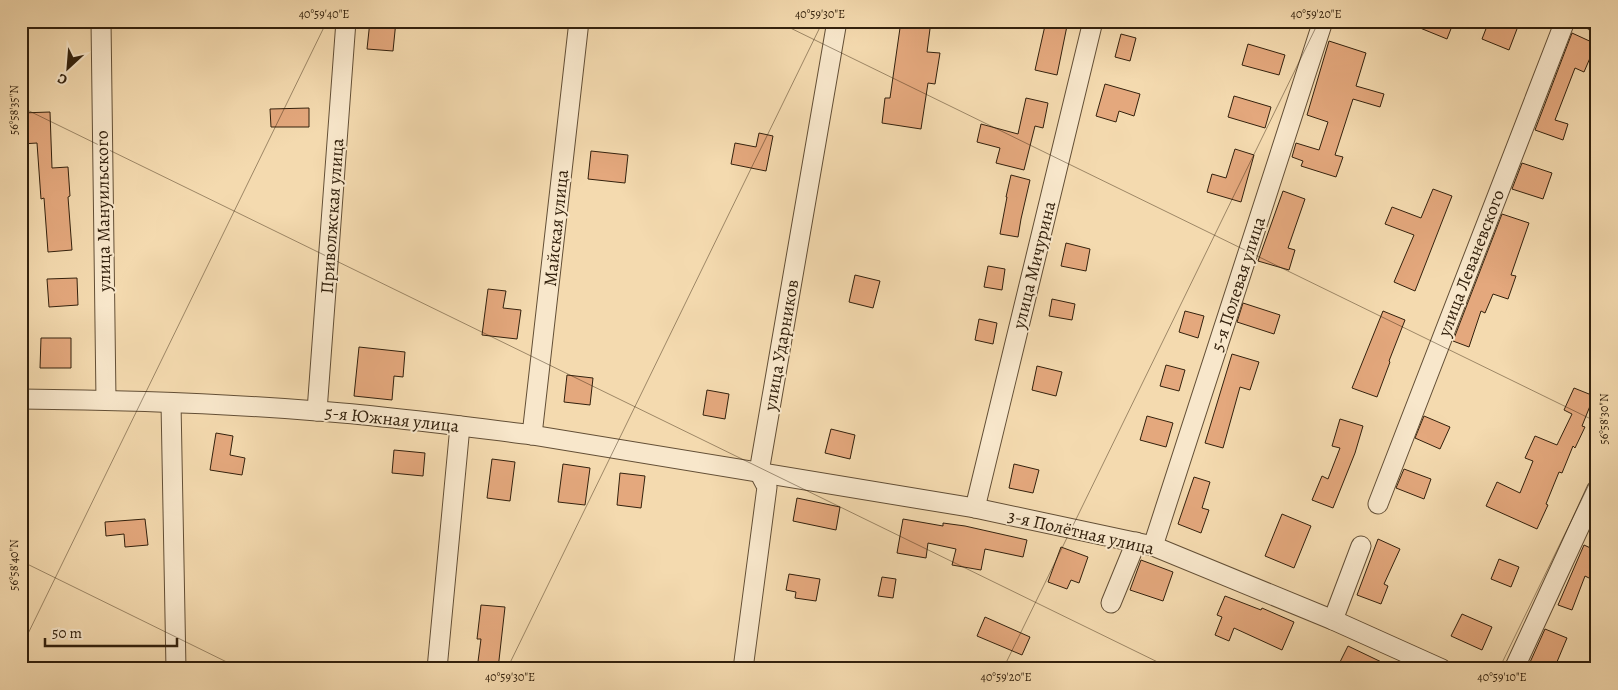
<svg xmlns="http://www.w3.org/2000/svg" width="1618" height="690" viewBox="0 0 1618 690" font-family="Alegreya,serif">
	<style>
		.building { fill: #e4a87d; stroke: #33210d }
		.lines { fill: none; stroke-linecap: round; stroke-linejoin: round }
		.minor-casing { stroke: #634f36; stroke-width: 21 }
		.minor { stroke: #f8e7cb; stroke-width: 19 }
		.ticks { fill: none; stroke: #33210d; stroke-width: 1; stroke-opacity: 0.45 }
		.labels { text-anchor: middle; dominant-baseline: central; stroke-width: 4; stroke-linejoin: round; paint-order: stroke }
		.street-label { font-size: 18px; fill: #33210d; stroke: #f8e7cb }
		.neatline { fill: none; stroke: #33210d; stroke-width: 2 }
		.ticks-label { font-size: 12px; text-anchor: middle; fill: #33210d }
	</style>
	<rect width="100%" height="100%" fill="#f4daaf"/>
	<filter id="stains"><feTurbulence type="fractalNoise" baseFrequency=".004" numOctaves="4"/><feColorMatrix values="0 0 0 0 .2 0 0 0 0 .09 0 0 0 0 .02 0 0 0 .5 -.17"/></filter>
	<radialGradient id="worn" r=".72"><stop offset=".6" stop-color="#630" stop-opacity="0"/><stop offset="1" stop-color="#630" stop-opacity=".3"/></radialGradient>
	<g class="building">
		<path d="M 370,21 L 396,21 L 393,51 L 367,49 Z"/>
		<path d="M 901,21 L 931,21 L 927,52 L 940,53 L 935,84 L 928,83 L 921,129 L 882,123 L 885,98 L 890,98 Z"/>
		<path d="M 1046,21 L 1068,21 L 1057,75 L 1035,70 Z"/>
		<path d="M 1403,21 L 1454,21 L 1447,39 Z"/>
		<path d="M 1489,21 L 1520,21 L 1509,50 L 1482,39 Z"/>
		<path d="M 1572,33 L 1596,44 L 1584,72 L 1575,68 L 1555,120 L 1568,124 L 1563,140 L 1535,130 Z"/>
		<path d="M 1121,34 L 1136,38 L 1130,61 L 1115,57 Z"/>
		<path d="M 1329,41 L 1366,53 L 1356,86 L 1384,94 L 1380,107 L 1353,99 L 1335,155 L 1343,157 L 1336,177 L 1301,166 L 1303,161 L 1292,157 L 1296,143 L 1319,150 L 1328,122 L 1307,115 Z"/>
		<path d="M 1248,44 L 1285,55 L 1279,75 L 1242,65 Z"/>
		<path d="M 1105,84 L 1140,94 L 1134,116 L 1119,111 L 1116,122 L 1096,116 Z"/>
		<path d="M 1234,96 L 1271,107 L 1265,128 L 1228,117 Z"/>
		<path d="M 1026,98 L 1048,103 L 1043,128 L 1035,126 L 1024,170 L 996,163 L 1000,148 L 977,142 L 981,124 L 1018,134 Z"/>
		<path d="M 309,108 L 309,127 L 271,127 L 270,109 Z"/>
		<path d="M 50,112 L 52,168 L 68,167 L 70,196 L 68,197 L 72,250 L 48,252 L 44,198 L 41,199 L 37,143 L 21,144 L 21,113 Z"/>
		<path d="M 759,133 L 773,136 L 766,171 L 731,164 L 735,143 L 756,147 Z"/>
		<path d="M 1235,149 L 1254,155 L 1241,202 L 1207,192 L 1212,174 L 1226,178 Z"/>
		<path d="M 591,151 L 628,155 L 625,183 L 588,179 Z"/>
		<path d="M 1522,163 L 1552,173 L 1543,199 L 1512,189 Z"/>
		<path d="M 1011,175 L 1030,180 L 1021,219 L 1018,237 L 1000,234 L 1007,197 L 1006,197 Z"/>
		<path d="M 1433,189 L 1452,196 L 1415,291 L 1394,282 L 1414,235 L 1385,224 L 1392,207 L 1421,218 Z"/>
		<path d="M 1283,191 L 1305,199 L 1288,248 L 1295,250 L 1289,270 L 1258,261 Z"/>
		<path d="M 1502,214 L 1529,223 L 1511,275 L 1516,276 L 1508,299 L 1493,294 L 1485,313 L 1481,311 L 1469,347 L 1453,341 Z"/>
		<path d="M 1066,243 L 1090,249 L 1086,271 L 1061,266 Z"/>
		<path d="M 988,266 L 1005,269 L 1002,290 L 984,287 Z"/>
		<path d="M 855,275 L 880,281 L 873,308 L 849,302 Z"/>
		<path d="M 77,278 L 78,305 L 49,307 L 47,279 Z"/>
		<path d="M 488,289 L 506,291 L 503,308 L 521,310 L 517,339 L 482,335 Z"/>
		<path d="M 1052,299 L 1075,304 L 1072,320 L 1049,316 Z"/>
		<path d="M 1243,303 L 1280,315 L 1274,334 L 1237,322 Z"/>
		<path d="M 1185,311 L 1204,316 L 1198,338 L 1179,332 Z"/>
		<path d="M 1383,311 L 1405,320 L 1389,361 L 1390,362 L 1377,397 L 1352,388 Z"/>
		<path d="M 979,319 L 997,323 L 993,344 L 975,340 Z"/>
		<path d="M 41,338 L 71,338 L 71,368 L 40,368 Z"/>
		<path d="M 359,347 L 405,352 L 403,377 L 394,376 L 392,400 L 354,396 Z"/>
		<path d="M 1232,354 L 1259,362 L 1250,390 L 1240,387 L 1223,448 L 1205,443 Z"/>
		<path d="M 1166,365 L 1185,370 L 1179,391 L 1160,386 Z"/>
		<path d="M 1037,366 L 1062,372 L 1056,396 L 1032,390 Z"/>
		<path d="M 567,375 L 593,378 L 590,405 L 564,402 Z"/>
		<path d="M 1574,388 L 1594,396 L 1582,426 L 1585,427 L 1575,448 L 1573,446 L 1562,473 L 1559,472 L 1546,504 L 1548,505 L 1537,529 L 1486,506 L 1497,482 L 1520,493 L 1533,461 L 1525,458 L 1535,436 L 1557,445 L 1572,414 L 1564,410 Z"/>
		<path d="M 707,390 L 729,394 L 725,419 L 703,415 Z"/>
		<path d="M 1147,416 L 1173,423 L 1166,447 L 1140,440 Z"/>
		<path d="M 1424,416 L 1450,427 L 1440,449 L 1415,438 Z"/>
		<path d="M 1340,419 L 1363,426 L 1355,453 L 1333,508 L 1312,500 L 1322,476 L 1328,479 L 1340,448 L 1332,446 Z"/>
		<path d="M 831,429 L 855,435 L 850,459 L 825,453 Z"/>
		<path d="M 216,433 L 233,436 L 230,455 L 245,458 L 242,475 L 210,470 Z"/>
		<path d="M 394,450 L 425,453 L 423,476 L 392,473 Z"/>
		<path d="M 492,459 L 515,462 L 510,501 L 487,498 Z"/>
		<path d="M 563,464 L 590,468 L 585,505 L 558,502 Z"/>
		<path d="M 1014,464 L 1039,470 L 1033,493 L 1009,488 Z"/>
		<path d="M 1404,469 L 1431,479 L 1424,499 L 1396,488 Z"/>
		<path d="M 620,473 L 645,476 L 641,508 L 617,505 Z"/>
		<path d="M 1194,477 L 1210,482 L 1202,508 L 1209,510 L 1201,533 L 1178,524 Z"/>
		<path d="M 797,498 L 840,507 L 836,530 L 793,521 Z"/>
		<path d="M 1282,514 L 1311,526 L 1294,568 L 1265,556 Z"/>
		<path d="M 145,519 L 148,545 L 125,547 L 124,534 L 106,536 L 105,522 Z"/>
		<path d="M 903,519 L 943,526 L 943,523 L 965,526 L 1027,540 L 1023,557 L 985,549 L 981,570 L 952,565 L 956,549 L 928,543 L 926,558 L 897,553 Z"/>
		<path d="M 1378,539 L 1400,549 L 1384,584 L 1388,586 L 1381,604 L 1357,595 Z"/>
		<path d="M 1584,545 L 1597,551 L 1597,582 L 1585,576 L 1572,610 L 1558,605 Z"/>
		<path d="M 1061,547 L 1088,557 L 1079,583 L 1071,580 L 1067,589 L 1048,582 Z"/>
		<path d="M 1499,559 L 1519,567 L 1511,587 L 1491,579 Z"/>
		<path d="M 1141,560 L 1173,572 L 1163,601 L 1130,590 Z"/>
		<path d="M 789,574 L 820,579 L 816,601 L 795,598 L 796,592 L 786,590 Z"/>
		<path d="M 882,577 L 896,579 L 893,598 L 878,596 Z"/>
		<path d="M 1225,596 L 1261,610 L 1262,608 L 1294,622 L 1282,650 L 1234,628 L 1229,641 L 1215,635 L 1222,617 L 1217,615 Z"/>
		<path d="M 481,605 L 505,607 L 498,669 L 477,669 L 481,639 L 477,639 Z"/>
		<path d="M 1462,614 L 1492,627 L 1482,650 L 1451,636 Z"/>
		<path d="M 985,617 L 1030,637 L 1022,655 L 977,636 Z"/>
		<path d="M 1545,629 L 1567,638 L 1554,669 L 1527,669 Z"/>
		<path d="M 1348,646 L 1396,669 L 1355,669 L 1340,662 Z"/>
	</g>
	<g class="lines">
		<g class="minor-casing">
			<g id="minor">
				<path d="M 101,21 L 106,400"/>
				<path d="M 1594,21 L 1597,23"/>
				<path d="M 21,399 C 120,400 219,403 317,411 C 389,416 461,426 532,435 L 975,508 L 1153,546 L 1333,620 L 1442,669"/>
				<path d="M 171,403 L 176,669"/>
				<path d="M 317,411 L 346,21"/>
				<path d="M 532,435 L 579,21"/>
				<path d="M 1378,504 L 1565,21"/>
				<path d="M 975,508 L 1093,21"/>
				<path d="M 1153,546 L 1323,21"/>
				<path d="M 1111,603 L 1136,542"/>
				<path d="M 1333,620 L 1361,546"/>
				<path d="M 437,669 L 460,426"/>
				<path d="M 743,669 L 767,487 L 759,472 L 837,21"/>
				<path d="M 1514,669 L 1597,489"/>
			</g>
		</g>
		<use href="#minor" class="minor"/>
	</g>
	<path class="ticks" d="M 776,21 L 1597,422M 21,107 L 1172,669M 21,561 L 241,669M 21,648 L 327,21M 507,669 L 823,21M 1003,669 L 1319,21M 1499,669 L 1597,468"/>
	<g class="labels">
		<g class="street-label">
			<text transform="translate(103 211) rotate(-91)">улица Мануильского</text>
			<text transform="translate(332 216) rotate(-86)">Приволжская улица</text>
			<text transform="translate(556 228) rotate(-84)">Майская улица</text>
			<text transform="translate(1471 263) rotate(-69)">улица Леваневского</text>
			<text transform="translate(1034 265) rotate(-76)">улица Мичурина</text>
			<text transform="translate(1238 284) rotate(-72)">5-я Полевая улица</text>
			<text transform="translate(781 345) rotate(-80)">улица Ударников</text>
			<text transform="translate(392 419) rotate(6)">5-я Южная улица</text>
			<text transform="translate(1081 532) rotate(13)">3-я Полётная улица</text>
		</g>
	</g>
	<rect width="1618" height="690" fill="none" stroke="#f4daaf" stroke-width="55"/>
	<g transform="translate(68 68) rotate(206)" stroke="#f8e7cb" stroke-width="4" paint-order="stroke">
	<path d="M0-4L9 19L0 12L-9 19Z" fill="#33210d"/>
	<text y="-8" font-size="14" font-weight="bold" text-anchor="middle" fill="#33210d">С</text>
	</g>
	<path d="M45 638v8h132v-8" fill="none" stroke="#33210d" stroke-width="2.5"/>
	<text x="52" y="638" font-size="15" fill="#33210d" stroke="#f8e7cb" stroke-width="4" paint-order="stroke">50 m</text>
	<rect x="28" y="28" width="1562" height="634" class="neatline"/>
	<g class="ticks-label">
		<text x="324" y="18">40°59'40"E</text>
		<text x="820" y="18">40°59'30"E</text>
		<text x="1316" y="18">40°59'20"E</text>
		<text transform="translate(14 110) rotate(-90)" y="4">56°58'35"N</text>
		<text transform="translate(1604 419) rotate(-90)" y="4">56°58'30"N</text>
		<text transform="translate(14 565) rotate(-90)" y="4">56°58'40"N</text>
		<text x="510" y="681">40°59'30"E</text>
		<text x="1006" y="681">40°59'20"E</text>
		<text x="1502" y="681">40°59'10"E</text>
	</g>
	<rect width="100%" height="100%" filter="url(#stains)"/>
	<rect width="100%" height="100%" fill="url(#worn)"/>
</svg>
